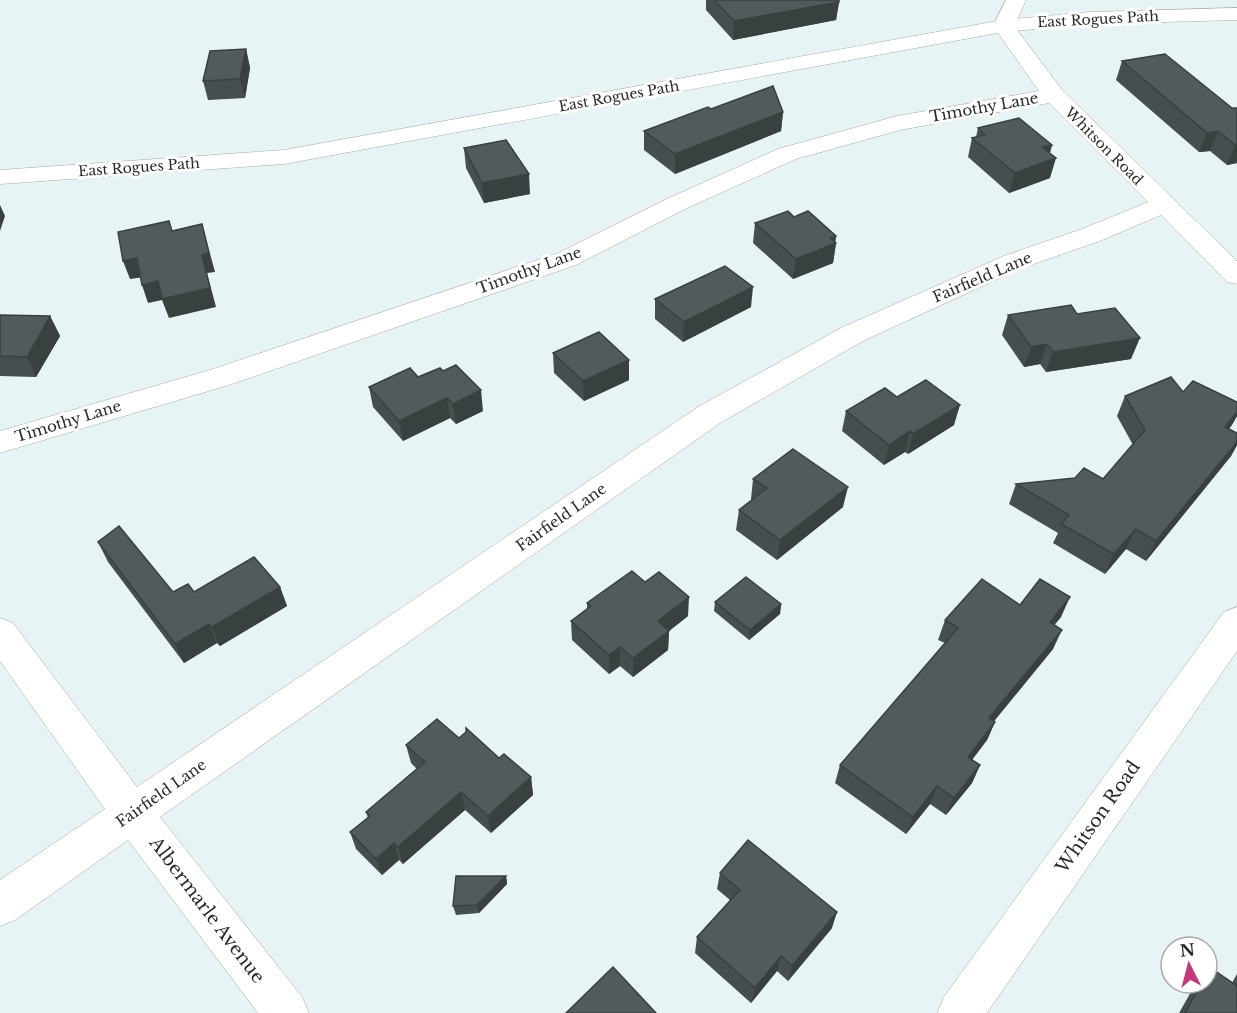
<svg xmlns="http://www.w3.org/2000/svg" width="1237" height="1013" viewBox="0 0 1237 1013" font-family="'Libre Baskerville',serif">
	<style>
		.lines { fill: none; stroke-linecap: round; stroke-linejoin: round }
		.minor-casing { stroke: #a0aaab; stroke-width: 1 }
		.tertiary-casing { stroke: #a0aaab; stroke-width: 1 }
		.minor { fill: #fff; fill-rule: evenodd }
		.tertiary { fill: #fff; fill-rule: evenodd }
		.wall { fill: #464e4f }
		.shaded-wall { fill: #394040 }
		.building { fill: #515b5c; stroke: #394040; stroke-width: 1.5 }
		.labels { text-anchor: middle; dominant-baseline: central; stroke-width: 6; stroke-linejoin: round; paint-order: stroke }
		.far-street-label { font-size: 14px; fill: #272b2c; stroke: #fff }
		.street-label { font-size: 15px; fill: #272b2c; stroke: #fff }
		.near-street-label { font-size: 18px; fill: #272b2c; stroke: #fff }
	</style>
	<rect width="100%" height="100%" fill="#e8f3f5"/>
	<g class="lines">
		<g class="minor-casing">
			<g id="minor">
				<path d="M 1006,0 L 1026,0 L 1014,26 L 1062,90 L 1237,261 L 1237,284 L 1227,282 L 1161,215 L 1100,241 L 1022,268 L 863,341 L 720,423 L 160,817 L 302,997 L 309,1013 L 258,1013 L 128,840 L 15,920 L 0,926 L 0,880 L 105,809 L 0,661 L 0,618 L 13,623 L 137,787 L 698,407 L 843,327 L 1004,256 L 1082,229 L 1148,202 L 1049,103 L 900,130 L 796,159 L 687,208 L 576,265 L 232,384 L 0,453 L 0,431 L 210,370 L 558,253 L 669,198 L 778,149 L 897,116 L 1039,91 L 993,26 Z"/>
				<path d="M 1237,607 L 1237,651 L 987,1013 L 937,1013 L 944,997 L 1224,612 Z"/>
			</g>
		</g>
		<g class="tertiary-casing">
			<path id="tertiary" d="M 1237,8 L 1237,20 L 1090,24 L 1003,32 L 284,164 L 0,184 L 0,170 L 284,150 L 1003,20 L 1090,12 Z"/>
		</g>
		<use href="#minor" class="minor"/>
		<use href="#tertiary" class="tertiary"/>
	</g>
	<g class="wall">
		<path d="M 706,0 L 714,0 L 839,2 L 836,20 L 733,40 L 706,10 Z"/>
		<path d="M 246,49 L 250,68 L 245,98 L 208,100 L 203,81 Z"/>
		<path d="M 1122,61 L 1232,108 L 1237,108 L 1237,163 L 1227,165 L 1210,151 L 1199,152 L 1116,80 Z"/>
		<path d="M 711,109 L 783,112 L 781,131 L 675,174 L 644,150 L 644,131 Z"/>
		<path d="M 978,128 L 1052,145 L 1050,153 L 1050,178 L 1009,193 L 968,157 L 972,138 L 976,137 Z"/>
		<path d="M 464,148 L 530,194 L 484,203 L 466,168 Z"/>
		<path d="M 794,217 L 836,236 L 835,242 L 836,243 L 833,263 L 793,279 L 753,243 L 755,223 Z"/>
		<path d="M 655,299 L 751,307 L 683,342 L 655,319 Z"/>
		<path d="M 1077,314 L 1131,359 L 1046,372 L 1040,364 L 1024,367 L 1002,335 L 1008,315 Z"/>
		<path d="M 0,315 L 50,316 L 60,336 L 36,377 L 0,376 Z"/>
		<path d="M 553,353 L 629,380 L 584,401 L 554,373 Z"/>
		<path d="M 418,377 L 483,411 L 456,424 L 450,418 L 403,441 L 373,407 L 369,387 Z"/>
		<path d="M 1183,392 L 1237,402 L 1237,416 L 1229,429 L 1237,433 L 1237,445 L 1231,456 L 1146,561 L 1126,549 L 1105,574 L 1053,543 L 1058,533 L 1009,504 L 1016,484 L 1103,479 L 1133,445 L 1117,416 L 1125,396 Z"/>
		<path d="M 897,397 L 954,425 L 908,454 L 905,452 L 884,465 L 842,431 L 846,411 Z"/>
		<path d="M 753,479 L 843,507 L 777,560 L 736,530 L 739,510 L 752,500 L 751,499 Z"/>
		<path d="M 98,542 L 173,592 L 194,592 L 280,587 L 287,606 L 220,646 L 217,643 L 184,663 L 108,562 Z"/>
		<path d="M 645,582 L 688,616 L 669,631 L 668,650 L 633,677 L 620,666 L 609,674 L 572,640 L 571,621 L 587,609 L 587,603 Z"/>
		<path d="M 715,602 L 781,604 L 780,614 L 749,640 L 714,611 Z"/>
		<path d="M 1020,605 L 1061,617 L 1054,625 L 1053,649 L 994,721 L 995,722 L 987,740 L 972,760 L 980,765 L 972,783 L 946,815 L 930,804 L 906,834 L 835,783 L 840,765 L 945,643 L 938,640 L 945,620 Z"/>
		<path d="M 459,738 L 499,758 L 531,777 L 533,795 L 491,833 L 465,810 L 403,864 L 399,860 L 382,875 L 356,849 L 350,832 L 368,818 L 366,812 L 417,769 L 411,763 L 406,745 Z"/>
		<path d="M 720,873 L 832,928 L 788,981 L 777,971 L 751,1003 L 695,953 L 697,937 L 730,900 L 717,889 Z"/>
		<path d="M 506,876 L 507,884 L 479,913 L 456,915 L 453,906 Z"/>
		<path d="M 1211,968 L 1232,983 L 1237,974 L 1237,1013 L 1179,1013 L 1196,983 L 1207,983 L 1207,972 Z"/>
	</g>
	<g class="shaded-wall">
		<path d="M 839,2 L 836,20 L 733,40 L 734,21 Z"/>
		<path d="M 246,49 L 250,68 L 245,98 L 240,79 Z"/>
		<path d="M 783,112 L 781,131 L 675,174 L 675,154 Z"/>
		<path d="M 1218,131 L 1210,151 L 1199,152 L 1207,133 Z"/>
		<path d="M 1052,145 L 1047,162 L 1056,158 L 1050,178 L 1009,193 L 1015,173 L 1042,147 Z"/>
		<path d="M 1235,145 L 1237,145 L 1237,163 L 1227,165 Z"/>
		<path d="M 529,174 L 530,194 L 484,203 L 482,183 Z"/>
		<path d="M 0,205 L 5,216 L 0,231 Z"/>
		<path d="M 202,224 L 215,272 L 207,273 L 216,307 L 169,318 L 162,300 L 148,303 L 142,285 L 202,255 Z"/>
		<path d="M 836,236 L 835,244 L 836,243 L 833,263 L 793,279 L 796,259 L 830,238 Z"/>
		<path d="M 137,258 L 144,277 L 130,279 L 123,261 Z"/>
		<path d="M 753,287 L 751,307 L 683,342 L 684,322 Z"/>
		<path d="M 50,316 L 60,336 L 36,377 L 27,357 Z"/>
		<path d="M 1140,338 L 1131,359 L 1046,372 L 1053,352 Z"/>
		<path d="M 1047,344 L 1040,364 L 1024,367 L 1031,347 Z"/>
		<path d="M 629,360 L 629,380 L 584,401 L 583,381 Z"/>
		<path d="M 481,390 L 483,411 L 456,424 L 453,404 Z"/>
		<path d="M 447,398 L 450,418 L 403,441 L 399,421 Z"/>
		<path d="M 960,405 L 954,425 L 908,454 L 913,434 Z"/>
		<path d="M 1237,412 L 1237,416 L 1232,425 L 1214,447 L 1225,427 Z"/>
		<path d="M 910,431 L 905,452 L 884,465 L 889,445 Z"/>
		<path d="M 1237,442 L 1237,445 L 1231,456 L 1146,561 L 1156,541 Z"/>
		<path d="M 848,487 L 843,507 L 777,560 L 780,540 Z"/>
		<path d="M 1136,529 L 1126,549 L 1105,574 L 1114,554 Z"/>
		<path d="M 280,587 L 287,606 L 220,646 L 212,627 Z"/>
		<path d="M 689,597 L 688,616 L 669,631 L 668,650 L 633,677 L 633,658 L 658,621 Z"/>
		<path d="M 1070,597 L 1061,617 L 1041,641 L 1050,622 Z"/>
		<path d="M 781,604 L 780,614 L 749,640 L 750,630 Z"/>
		<path d="M 209,624 L 217,643 L 184,663 L 175,644 Z"/>
		<path d="M 1062,630 L 1053,649 L 981,737 L 989,718 Z"/>
		<path d="M 620,647 L 620,666 L 609,674 L 609,655 Z"/>
		<path d="M 995,722 L 987,740 L 960,775 L 968,757 Z"/>
		<path d="M 980,765 L 972,783 L 946,815 L 954,798 Z"/>
		<path d="M 531,777 L 533,795 L 491,833 L 488,816 Z"/>
		<path d="M 937,786 L 930,804 L 906,834 L 913,817 Z"/>
		<path d="M 461,792 L 465,810 L 403,864 L 398,847 Z"/>
		<path d="M 394,843 L 399,860 L 382,875 L 376,859 Z"/>
		<path d="M 506,876 L 507,884 L 479,913 L 477,905 Z"/>
		<path d="M 837,912 L 832,928 L 788,981 L 792,966 Z"/>
		<path d="M 781,956 L 777,971 L 751,1003 L 755,988 Z"/>
	</g>
	<g class="building">
		<path d="M 714,0 L 839,0 L 839,2 L 734,21 Z"/>
		<path d="M 246,49 L 240,79 L 203,81 L 210,51 Z"/>
		<path d="M 1165,54 L 1232,108 L 1237,108 L 1237,145 L 1235,145 L 1218,131 L 1207,133 L 1122,61 Z"/>
		<path d="M 773,86 L 783,112 L 675,154 L 644,131 L 708,107 L 711,109 Z"/>
		<path d="M 1019,118 L 1052,145 L 1042,147 L 1056,158 L 1015,173 L 972,138 L 985,135 L 978,128 Z"/>
		<path d="M 506,140 L 529,174 L 482,183 L 464,148 Z"/>
		<path d="M 788,211 L 794,217 L 808,211 L 836,236 L 830,238 L 836,243 L 796,259 L 755,223 Z"/>
		<path d="M 169,221 L 172,231 L 202,224 L 209,253 L 202,255 L 210,288 L 162,299 L 158,281 L 142,285 L 137,258 L 123,261 L 118,232 Z"/>
		<path d="M 725,266 L 753,287 L 684,322 L 655,299 Z"/>
		<path d="M 1071,305 L 1077,314 L 1115,308 L 1140,338 L 1053,352 L 1047,344 L 1031,347 L 1008,315 Z"/>
		<path d="M 0,315 L 50,316 L 27,357 L 0,356 Z"/>
		<path d="M 599,332 L 629,360 L 583,381 L 553,353 Z"/>
		<path d="M 456,365 L 481,390 L 453,404 L 447,398 L 399,421 L 369,387 L 410,368 L 418,377 L 440,368 L 443,371 Z"/>
		<path d="M 1171,377 L 1183,392 L 1193,381 L 1237,402 L 1237,412 L 1225,427 L 1237,433 L 1237,442 L 1156,541 L 1136,529 L 1114,554 L 1061,524 L 1069,515 L 1016,484 L 1075,478 L 1084,468 L 1103,479 L 1145,430 L 1125,396 Z"/>
		<path d="M 926,380 L 960,405 L 913,434 L 910,431 L 889,445 L 846,411 L 885,388 L 897,397 Z"/>
		<path d="M 793,449 L 848,487 L 780,540 L 739,510 L 767,488 L 753,479 Z"/>
		<path d="M 119,526 L 173,592 L 188,584 L 194,592 L 254,557 L 280,587 L 212,627 L 209,624 L 175,644 L 98,542 Z"/>
		<path d="M 632,571 L 645,582 L 659,572 L 689,597 L 658,621 L 669,631 L 633,658 L 620,647 L 609,655 L 571,621 L 591,606 L 587,603 Z"/>
		<path d="M 746,577 L 781,604 L 750,630 L 715,602 Z"/>
		<path d="M 982,579 L 1020,605 L 1040,579 L 1070,597 L 1050,622 L 1062,630 L 989,718 L 995,722 L 968,757 L 980,765 L 954,798 L 937,786 L 913,817 L 840,765 L 958,628 L 945,620 Z"/>
		<path d="M 437,719 L 459,738 L 466,732 L 466,728 L 499,758 L 504,754 L 531,777 L 488,816 L 461,792 L 398,847 L 394,843 L 376,859 L 350,832 L 370,816 L 366,812 L 425,762 L 406,745 Z"/>
		<path d="M 748,840 L 837,912 L 792,966 L 781,956 L 755,988 L 697,937 L 740,890 L 720,873 Z"/>
		<path d="M 456,876 L 506,876 L 477,905 L 453,906 Z"/>
		<path d="M 613,967 L 656,1013 L 566,1013 Z"/>
		<path d="M 1211,968 L 1237,986 L 1237,1013 L 1185,1013 L 1202,983 L 1207,983 L 1207,974 Z"/>
	</g>
	<g class="labels">
		<g class="far-street-label">
			<text transform="translate(1098 19) rotate(-3)">East Rogues Path</text>
			<text transform="translate(619 96) rotate(-10)">East Rogues Path</text>
			<text transform="translate(1104 146) rotate(45)">Whitson Road</text>
			<text transform="translate(139 167) rotate(-4)">East Rogues Path</text>
		</g>
		<g class="street-label">
			<text transform="translate(984 107) rotate(-10)">Timothy Lane</text>
			<text transform="translate(529 270) rotate(-20)">Timothy Lane</text>
			<text transform="translate(982 277) rotate(-23)">Fairfield Lane</text>
			<text transform="translate(68 421) rotate(-17)">Timothy Lane</text>
			<text transform="translate(561 517) rotate(-35)">Fairfield Lane</text>
			<text transform="translate(161 793) rotate(-35)">Fairfield Lane</text>
		</g>
		<g class="near-street-label">
			<text transform="translate(1098 817) rotate(-55)">Whitson Road</text>
			<text transform="translate(207 910) rotate(53)">Albermarle Avenue</text>
		</g>
	</g>
	<g transform="translate(1189 965) rotate(354)"><circle r="28" fill="#ffffff" stroke="#a9aaab" stroke-width="1.5"/>
	<path d="M0-4.5L10 22L0 15L-10 22Z" fill="#c03a7a"/>
	<text y="-9" font-size="16" font-weight="bold" text-anchor="middle" fill="#272b2c">N</text>
	</g>
</svg>
